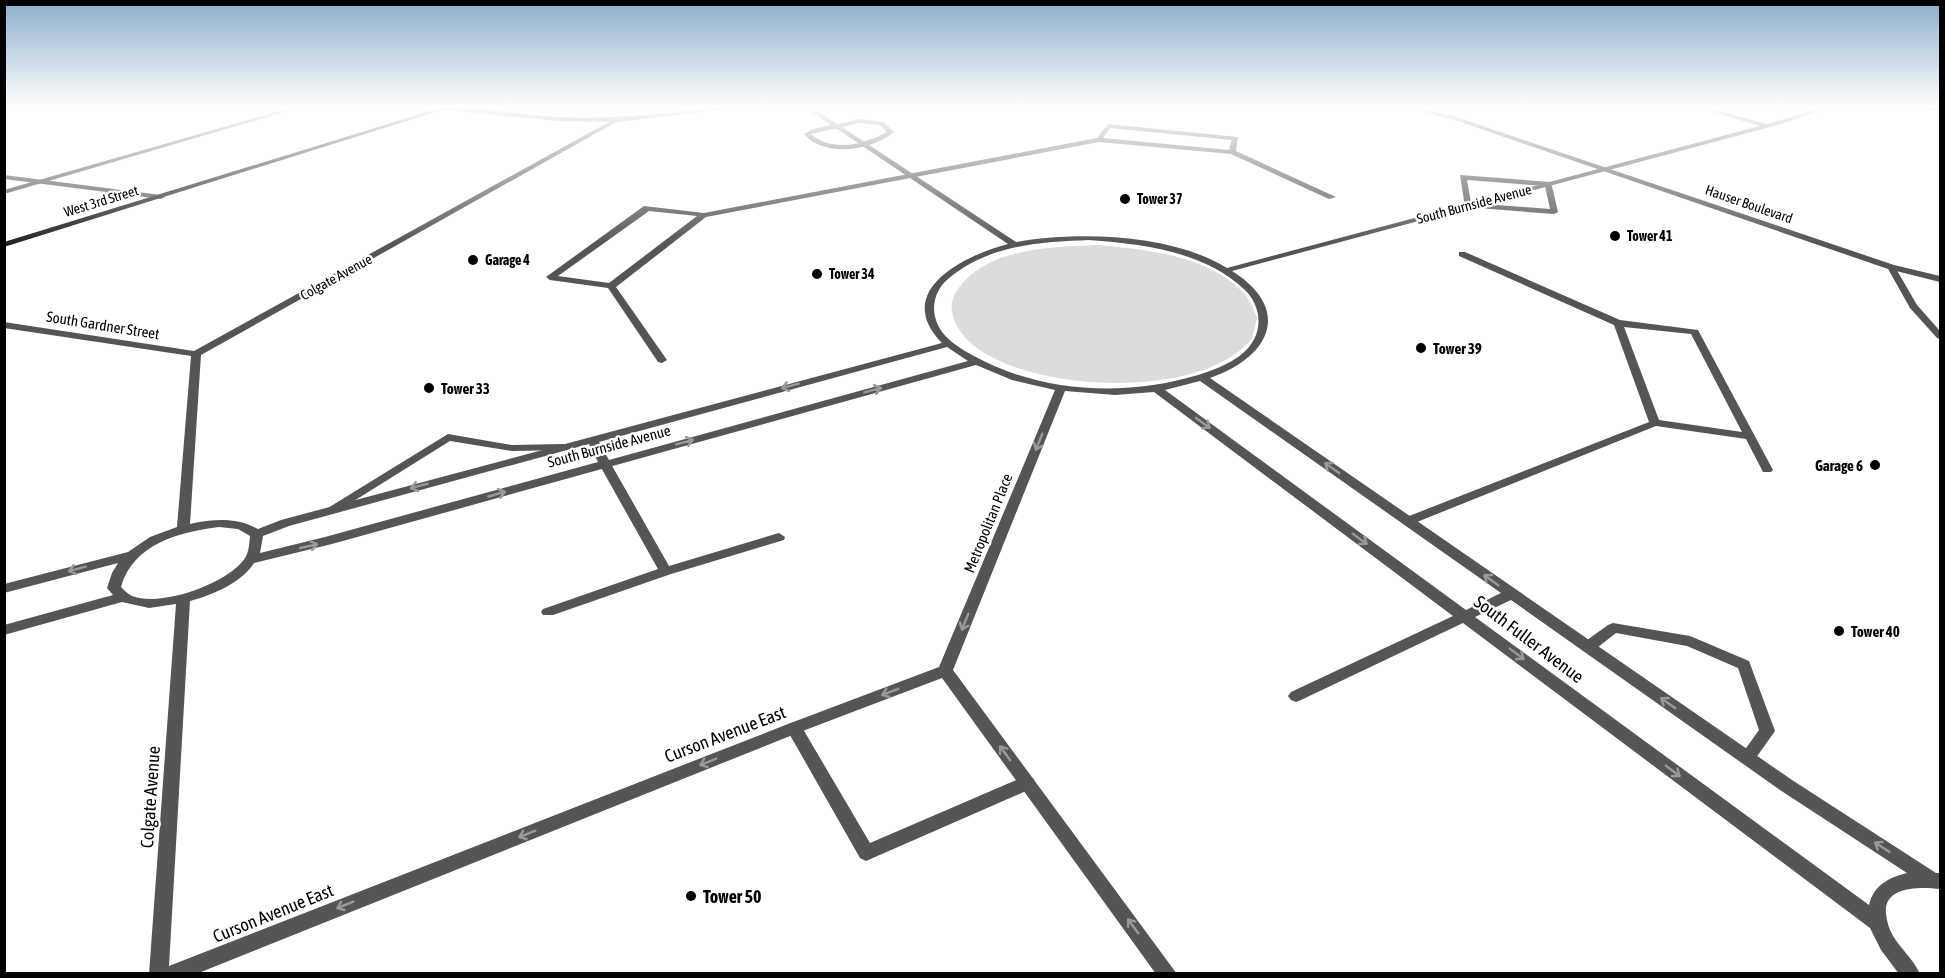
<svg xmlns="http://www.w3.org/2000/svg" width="1945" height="978" viewBox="0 0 1945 978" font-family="'Asap Condensed',sans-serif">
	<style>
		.green { fill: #dcdcdc }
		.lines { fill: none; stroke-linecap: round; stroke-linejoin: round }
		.service { fill: #555; fill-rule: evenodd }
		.minor { fill: #555; fill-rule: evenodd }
		.tertiary { fill: #555; fill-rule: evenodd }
		.secondary { fill: #222; fill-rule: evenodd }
		.oneway { stroke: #999 }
		.poi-dot { fill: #000; stroke: #fff; stroke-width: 2 }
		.labels { text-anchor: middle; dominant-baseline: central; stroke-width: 4.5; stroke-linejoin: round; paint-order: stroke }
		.far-poi-label { font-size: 14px; font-weight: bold; fill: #000; stroke: #fff; text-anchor: start }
		.far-street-label { font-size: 14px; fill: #000; stroke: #fff }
		.street-label { font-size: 15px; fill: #000; stroke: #fff }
		.poi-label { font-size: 15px; font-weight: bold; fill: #000; stroke: #fff; text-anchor: start }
		.near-street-label { font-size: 18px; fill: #000; stroke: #fff }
		.near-poi-label { font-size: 18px; font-weight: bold; fill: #000; stroke: #fff; text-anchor: start }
	</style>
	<rect width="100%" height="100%" fill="#fff"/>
	<path class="green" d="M 1099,245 C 1148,250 1206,255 1243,292 C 1249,298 1253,309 1257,317 C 1255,324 1254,337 1249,342 C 1197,400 1030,392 973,345 C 959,333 945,312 955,294 C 982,247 1052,247 1099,245 Z"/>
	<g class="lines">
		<g class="service">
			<path d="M 290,108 L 298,108 L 4,194 L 4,190 Z"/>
			<path d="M 860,119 L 884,122 L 894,132 C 871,151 825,158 804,134 L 813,129 ZM 860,123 L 880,125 L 887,132 C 865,144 832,153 811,134 Z"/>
			<path d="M 1108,124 L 1238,137 L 1236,151 L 1336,197 L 1329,199 L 1231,154 L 1099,142 L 706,217 L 616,287 L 667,360 L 662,363 L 658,362 L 608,288 L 550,280 L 546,277 L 644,206 L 704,213 L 1097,138 ZM 1110,128 L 1232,140 L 1229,150 L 1103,138 ZM 649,211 L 697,216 L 609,283 L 558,276 Z"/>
			<path d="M 1460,175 L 1551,182 L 1558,212 L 1554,214 L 1465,207 ZM 1467,180 L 1545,186 L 1550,209 L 1471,203 Z"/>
			<path d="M 1459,252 L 1465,252 L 1620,320 L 1698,330 L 1773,470 L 1771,472 L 1763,472 L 1746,439 L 1656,426 L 1412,524 L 1404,524 L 1402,521 L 1404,518 L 1649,422 L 1614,325 L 1459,256 ZM 1624,327 L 1691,334 L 1742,432 L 1659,420 Z"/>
			<path d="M 448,434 L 512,445 L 564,444 L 570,447 L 564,450 L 512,451 L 450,441 L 333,514 L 325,514 L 323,511 Z"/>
			<path d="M 605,461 L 611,464 L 669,566 L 779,533 L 785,537 L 784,540 L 671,574 L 553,615 L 543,615 L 541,612 L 543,609 L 658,569 L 599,464 Z"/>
			<path d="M 1613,623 L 1690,636 L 1749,661 L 1775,731 L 1753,762 L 1747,764 L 1741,762 L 1739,758 L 1759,730 L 1738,668 L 1687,646 L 1616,633 L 1593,651 L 1583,651 L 1581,647 L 1583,643 L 1608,625 Z"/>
			<path d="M 794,722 L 800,724 L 870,843 L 1021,778 L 1027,776 L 1033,778 L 1035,783 L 1033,788 L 866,861 L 860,858 L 786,728 L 788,724 Z"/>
		</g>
		<g class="minor">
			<path d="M 806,108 L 813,108 L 1016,242 C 1078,231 1172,234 1227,268 L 1760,126 L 1700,108 L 1708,108 L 1767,124 L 1823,108 L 1831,108 L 1770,127 L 1232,271 C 1294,310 1269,358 1210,378 L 1792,780 L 1936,873 L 1940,873 L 1940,889 C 1922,887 1883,885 1886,914 C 1887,922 1889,929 1893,936 C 1901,949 1914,960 1920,974 L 1899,974 L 1881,950 L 1870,928 L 1463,623 L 1301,700 L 1296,702 L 1291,700 L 1288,696 L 1291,692 L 1453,616 L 1154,392 L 1115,395 L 1065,391 L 953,670 L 1177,974 L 1156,974 L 942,678 L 800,732 L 196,974 L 149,974 L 176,604 L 149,608 L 122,602 L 4,635 L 4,625 L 113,595 L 107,588 L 112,573 L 118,563 L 4,593 L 4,584 L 128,552 L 150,537 L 177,527 L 191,356 L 4,328 L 4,322 L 194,351 L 616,118 L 619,120 L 618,121 L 201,355 L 190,524 C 214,519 236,517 258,529 L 281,520 L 942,343 C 891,291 965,255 1008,244 ZM 1089,240 C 1143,244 1204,251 1245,290 C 1257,302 1262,319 1256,335 C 1247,358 1220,368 1198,375 C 1125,397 1041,393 974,356 C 959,348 941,337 936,320 C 931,305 936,289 948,279 C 988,245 1039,242 1089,240 ZM 947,347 L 968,361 L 609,460 L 599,442 ZM 976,365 L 1012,380 L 1055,390 L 939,667 L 788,724 L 169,966 L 190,601 C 213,595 241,583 254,563 L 332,544 ZM 1200,381 L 1501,593 L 1466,610 L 1165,390 ZM 589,444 L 598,462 L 325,537 L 260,553 L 263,536 L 289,526 ZM 219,527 L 238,529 L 250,536 C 249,546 249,554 242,562 C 222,585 161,607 132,596 C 128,594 124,590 121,587 C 133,544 179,532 219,527 ZM 1511,600 L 1780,790 L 1907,873 C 1888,878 1874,885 1869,905 L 1475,617 Z"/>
			<path d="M 1925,108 L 1940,108 L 1940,110 L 1928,110 Z"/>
			<path d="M 4,175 L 161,195 L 165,197 L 161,199 L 4,179 Z"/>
			<path d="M 1891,264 L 1895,267 L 1917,305 L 1940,331 L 1940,339 L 1937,338 L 1910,308 L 1887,267 Z"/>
		</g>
		<g class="tertiary">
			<path d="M 440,108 C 478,104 520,115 559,117 C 613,120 665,113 719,108 L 736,108 L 616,122 L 559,121 L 443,110 Z"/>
			<path d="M 1409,108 L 1418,108 L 1456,117 L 1894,265 L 1940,276 L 1940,282 L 1888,269 L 1452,119 Z"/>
		</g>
		<path class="secondary" d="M 440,108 L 448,108 L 4,247 L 4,242 Z"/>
	</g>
	<defs><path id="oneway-shaft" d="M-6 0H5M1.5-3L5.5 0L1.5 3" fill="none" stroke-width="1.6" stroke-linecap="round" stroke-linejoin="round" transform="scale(1.5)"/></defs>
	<g class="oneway">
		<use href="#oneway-shaft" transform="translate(790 386) rotate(165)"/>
		<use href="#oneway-shaft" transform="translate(873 390) rotate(-15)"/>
		<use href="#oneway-shaft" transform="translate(1203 423) rotate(36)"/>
		<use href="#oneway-shaft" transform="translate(685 442) rotate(-15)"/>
		<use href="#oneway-shaft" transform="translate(1039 442) rotate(112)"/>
		<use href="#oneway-shaft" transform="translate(1332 468) rotate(-145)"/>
		<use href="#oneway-shaft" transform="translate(419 486) rotate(165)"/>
		<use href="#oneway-shaft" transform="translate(497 494) rotate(-16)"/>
		<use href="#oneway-shaft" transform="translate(1360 539) rotate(36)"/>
		<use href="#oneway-shaft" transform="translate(309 546) rotate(-13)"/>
		<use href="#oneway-shaft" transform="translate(77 569) rotate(165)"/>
		<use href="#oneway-shaft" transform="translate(1491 580) rotate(-144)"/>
		<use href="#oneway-shaft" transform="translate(965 622) rotate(112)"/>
		<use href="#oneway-shaft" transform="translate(1517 654) rotate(37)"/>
		<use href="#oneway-shaft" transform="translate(890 692) rotate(159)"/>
		<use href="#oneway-shaft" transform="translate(1668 703) rotate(-145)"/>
		<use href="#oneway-shaft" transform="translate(1005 753) rotate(-126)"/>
		<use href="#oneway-shaft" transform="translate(708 762) rotate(158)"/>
		<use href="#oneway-shaft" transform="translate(1673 771) rotate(37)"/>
		<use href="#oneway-shaft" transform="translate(527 834) rotate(158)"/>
		<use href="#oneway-shaft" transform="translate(1882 847) rotate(-147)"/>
		<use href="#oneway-shaft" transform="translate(345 905) rotate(158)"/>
		<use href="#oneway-shaft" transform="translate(1133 926) rotate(-126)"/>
	</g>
	<linearGradient id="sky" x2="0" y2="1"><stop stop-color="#8cadcc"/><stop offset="0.44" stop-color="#fff"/><stop offset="1" stop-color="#fff" stop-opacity="0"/></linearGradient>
	<rect width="1945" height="244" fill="url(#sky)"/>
	<g class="poi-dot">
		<circle cx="1125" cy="199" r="6"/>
		<circle cx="1615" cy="236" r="6"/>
		<circle cx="473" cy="260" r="6"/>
		<circle cx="817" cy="274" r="6"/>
		<circle cx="1421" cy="348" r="6"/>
		<circle cx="429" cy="388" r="6"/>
		<circle cx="1875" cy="465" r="6"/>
		<circle cx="1839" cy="631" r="6"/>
		<circle cx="691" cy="896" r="6"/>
	</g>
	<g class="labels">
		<g class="far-poi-label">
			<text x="1137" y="199">Tower 37</text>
			<text x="1627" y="236">Tower 41</text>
			<text x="485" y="260">Garage 4</text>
			<text x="829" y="274">Tower 34</text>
		</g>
		<g class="far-street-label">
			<text transform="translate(101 201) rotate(-17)">West 3rd Street</text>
			<text transform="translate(1474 204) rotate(-15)">South Burnside Avenue</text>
			<text transform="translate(1749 204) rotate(19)">Hauser Boulevard</text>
			<text transform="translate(336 277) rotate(-29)">Colgate Avenue</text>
		</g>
		<g class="street-label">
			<text transform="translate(103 325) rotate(9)">South Gardner Street</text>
			<text transform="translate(609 446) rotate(-15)">South Burnside Avenue</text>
			<text transform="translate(988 523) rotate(-68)">Metropolitan Place</text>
		</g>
		<g class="poi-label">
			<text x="1433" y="348">Tower 39</text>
			<text x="441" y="388">Tower 33</text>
			<text x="1863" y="465" text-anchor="end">Garage 6</text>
			<text x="1851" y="631">Tower 40</text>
		</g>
		<g class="near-street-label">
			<text transform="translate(1529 639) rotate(37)">South Fuller Avenue</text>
			<text transform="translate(725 734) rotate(-21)">Curson Avenue East</text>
			<text transform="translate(150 797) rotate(-86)">Colgate Avenue</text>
			<text transform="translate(273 913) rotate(-22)">Curson Avenue East</text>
		</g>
		<g class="near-poi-label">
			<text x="703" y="896">Tower 50</text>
		</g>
	</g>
	<rect width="1945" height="978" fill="none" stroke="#000000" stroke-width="12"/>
</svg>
